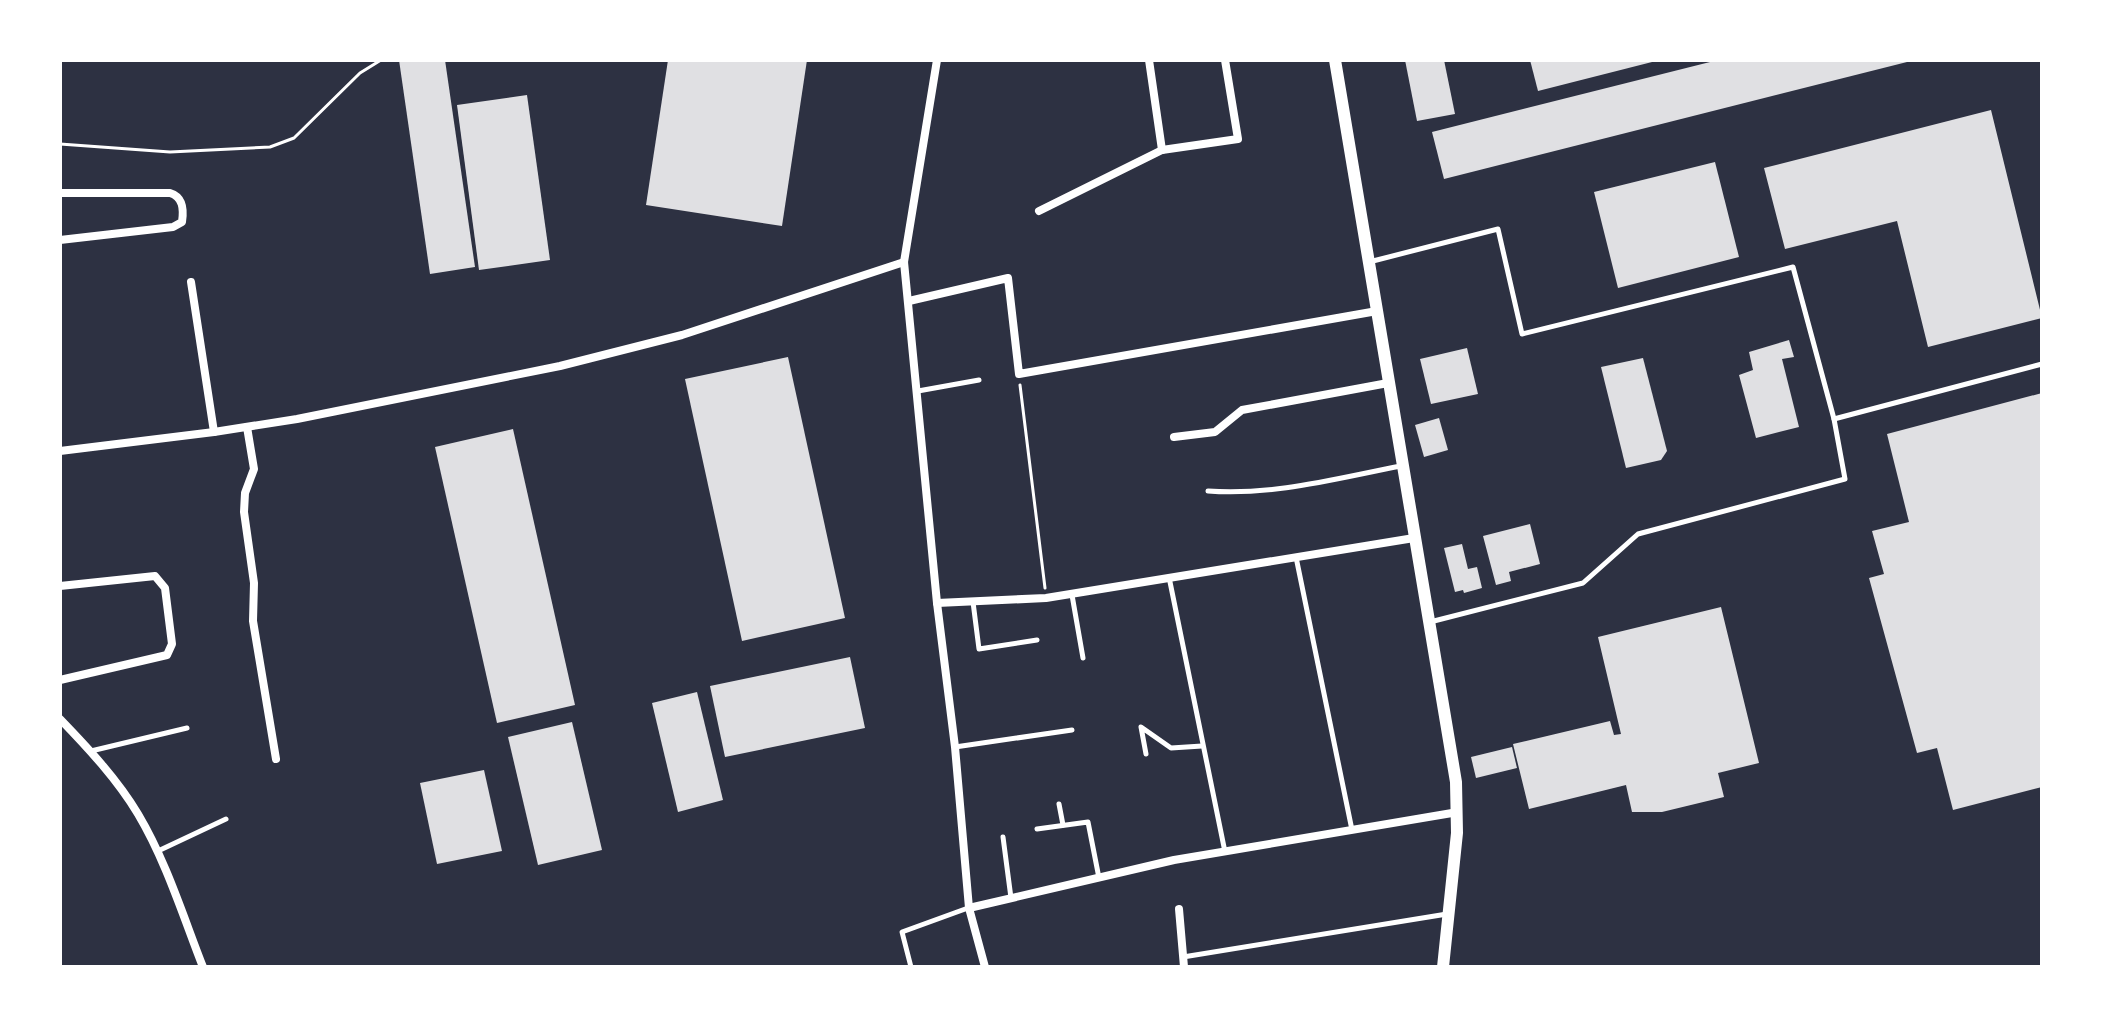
<svg xmlns="http://www.w3.org/2000/svg" width="2102" height="1027" viewBox="0 0 2102 1027" font-family="Mulish,sans-serif">
	<style>
		.building { fill: #e0e0e3 }
		.lines { fill: none; stroke-linecap: round; stroke-linejoin: round }
		.path { stroke: #fff; stroke-width: 3 }
		.service { stroke: #fff; stroke-width: 5 }
		.minor { stroke: #fff; stroke-width: 8 }
		.tertiary { stroke: #fff; stroke-width: 12 }
	</style>
	<rect width="100%" height="100%" fill="#2d3142"/>
	<g class="building">
		<path d="M 399,60 L 445,60 L 475,267 L 430,274 Z"/>
		<path d="M 668,60 L 807,60 L 782,226 L 646,205 Z"/>
		<path d="M 1405,60 L 1444,60 L 1455,114 L 1417,121 Z"/>
		<path d="M 1530,60 L 1656,60 L 1656,61 L 1538,91 Z"/>
		<path d="M 1718,60 L 1911,61 L 1444,179 L 1432,132 Z"/>
		<path d="M 527,95 L 550,260 L 479,270 L 457,105 Z"/>
		<path d="M 1991,110 L 2042,318 L 1928,347 L 1897,221 L 1785,249 L 1764,168 Z"/>
		<path d="M 1715,162 L 1739,257 L 1618,288 L 1594,192 Z"/>
		<path d="M 1789,340 L 1794,357 L 1782,359 L 1799,427 L 1756,438 L 1739,375 L 1753,370 L 1749,352 Z"/>
		<path d="M 1467,348 L 1478,394 L 1431,404 L 1420,359 Z"/>
		<path d="M 788,357 L 845,618 L 742,641 L 685,379 Z"/>
		<path d="M 1643,358 L 1667,451 L 1661,460 L 1626,468 L 1601,367 Z"/>
		<path d="M 2042,393 L 2042,787 L 1953,810 L 1937,748 L 1917,753 L 1869,578 L 1884,574 L 1872,531 L 1909,522 L 1887,434 Z"/>
		<path d="M 1439,418 L 1448,450 L 1424,457 L 1415,425 Z"/>
		<path d="M 513,429 L 575,705 L 497,723 L 435,447 Z"/>
		<path d="M 1530,524 L 1540,564 L 1509,572 L 1511,581 L 1496,585 L 1483,536 Z"/>
		<path d="M 1462,544 L 1468,569 L 1477,567 L 1482,588 L 1464,593 L 1463,590 L 1455,592 L 1444,548 Z"/>
		<path d="M 1721,607 L 1759,763 L 1718,773 L 1724,797 L 1662,812 L 1632,812 L 1626,785 L 1529,809 L 1513,744 L 1610,721 L 1614,735 L 1621,734 L 1598,637 Z"/>
		<path d="M 850,657 L 865,728 L 725,757 L 710,686 Z"/>
		<path d="M 697,692 L 723,800 L 678,812 L 652,703 Z"/>
		<path d="M 572,722 L 602,850 L 538,865 L 508,737 Z"/>
		<path d="M 1512,747 L 1517,768 L 1476,778 L 1471,757 Z"/>
		<path d="M 484,770 L 502,851 L 437,864 L 420,783 Z"/>
	</g>
	<g class="lines">
		<g class="path">
			<path d="M 60,144 L 170,152 L 270,147 L 294,138 L 360,73 L 381,60"/>
			<path d="M 1020,385 L 1045,588"/>
		</g>
		<g class="service">
			<path d="M 1369,262 L 1498,229 L 1522,334 L 1793,267 L 1834,419 L 1845,479 L 1638,534 L 1583,583 L 1430,622"/>
			<path d="M 918,391 L 979,380"/>
			<path d="M 1834,419 L 2042,364"/>
			<path d="M 1208,491 C 1273,496 1338,478 1401,466"/>
			<path d="M 1296,557 L 1352,830"/>
			<path d="M 1169,577 L 1225,852"/>
			<path d="M 1072,595 L 1083,658"/>
			<path d="M 973,602 L 979,649 L 1037,640"/>
			<path d="M 955,747 L 1072,730"/>
			<path d="M 91,751 L 187,728"/>
			<path d="M 1146,754 L 1141,727 L 1171,748 L 1202,746"/>
			<path d="M 1059,804 L 1063,825"/>
			<path d="M 1037,829 L 1088,822 L 1099,878"/>
			<path d="M 1003,837 L 1011,898"/>
			<path d="M 158,851 L 226,819"/>
			<path d="M 1183,957 L 1447,914"/>
			<path d="M 911,967 L 902,932 L 968,908"/>
		</g>
		<g class="minor">
			<path d="M 937,60 L 904,262 L 937,603 L 955,747 L 969,908 L 985,967"/>
			<path d="M 1149,60 L 1162,150"/>
			<path d="M 60,193 L 170,193 C 183,197 184,209 182,222 L 173,227 L 60,240"/>
			<path d="M 1039,211 L 1162,150 L 1238,139 L 1225,60"/>
			<path d="M 191,282 L 214,432"/>
			<path d="M 909,301 L 1008,278 L 1019,374 L 1377,311"/>
			<path d="M 247,427 L 254,469 L 245,493 L 244,512 L 254,583 L 253,621 L 276,759"/>
			<path d="M 1174,437 L 1215,432 L 1242,410 L 1388,383"/>
			<path d="M 60,451 L 214,432 L 297,419 L 560,366 L 682,335 L 904,262"/>
			<path d="M 60,586 L 155,576 L 165,588 L 172,644 L 167,655 L 60,680"/>
			<path d="M 937,603 L 1046,598 L 1414,538"/>
			<path d="M 60,719 C 88,748 117,779 138,814 C 166,861 183,916 203,967"/>
			<path d="M 969,908 L 1174,860 L 1458,812"/>
			<path d="M 1179,909 L 1184,967"/>
		</g>
		<path class="tertiary" d="M 1335,60 L 1456,782 L 1457,833 L 1443,967"/>
	</g>
	<rect width="2102" height="1027" fill="none" stroke="#ffffff" stroke-width="124"/>
</svg>
